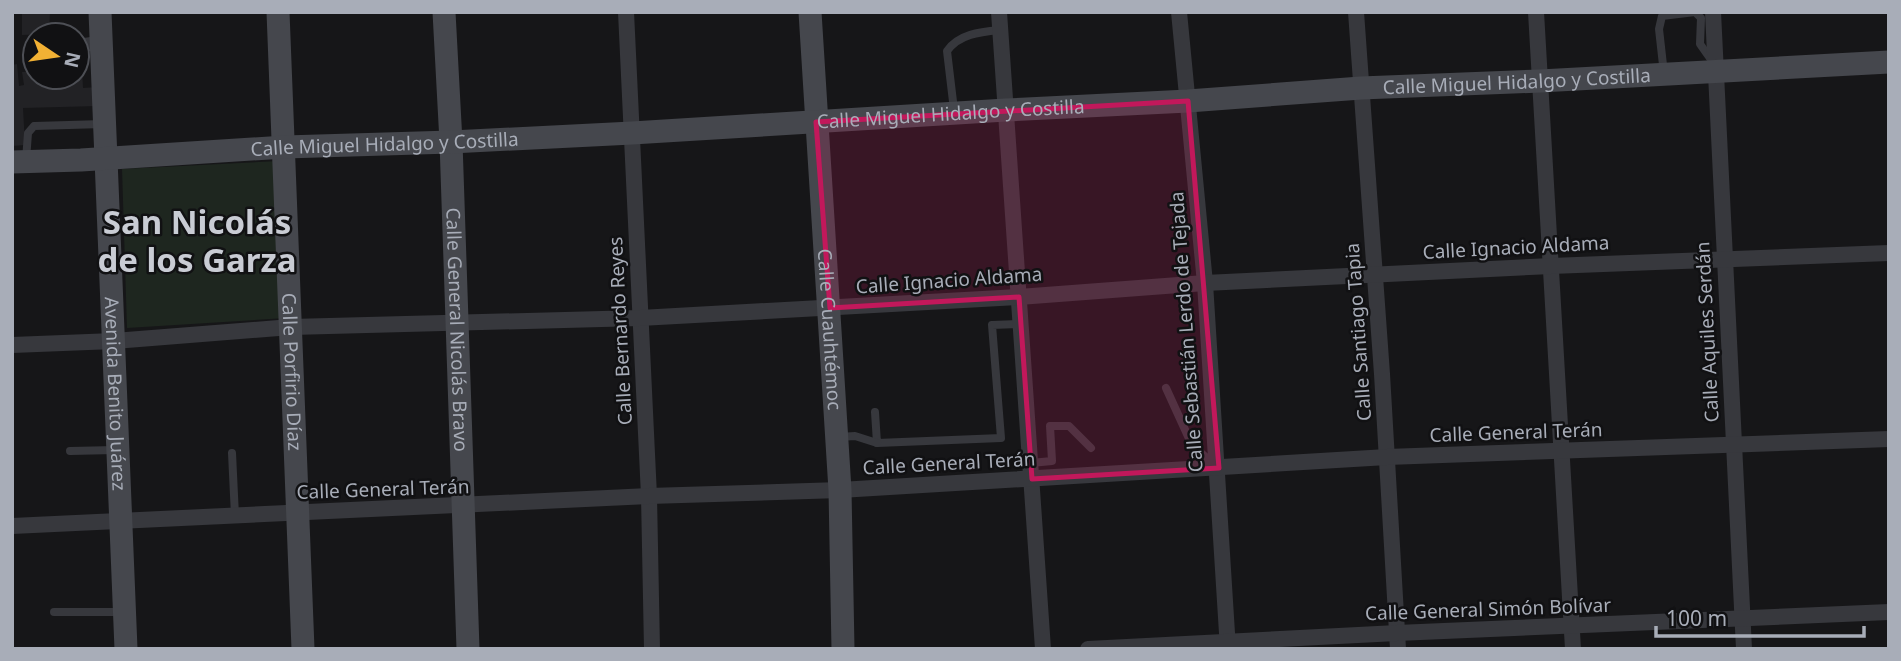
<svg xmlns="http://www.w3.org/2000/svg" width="1901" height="661" viewBox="0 0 1901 661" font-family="'Noto Sans',sans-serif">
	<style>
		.built { fill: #222225 }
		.green { fill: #1e261f }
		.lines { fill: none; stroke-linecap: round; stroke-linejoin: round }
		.lane { stroke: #37383d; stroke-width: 8 }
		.street { stroke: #37383d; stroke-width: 16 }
		.secondary { stroke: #45474d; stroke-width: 23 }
		.marked { fill: #c2185b; fill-opacity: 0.2; stroke: #c2185b; stroke-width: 5; stroke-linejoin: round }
		.labels { text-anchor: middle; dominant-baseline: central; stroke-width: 5; stroke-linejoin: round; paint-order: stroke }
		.street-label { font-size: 19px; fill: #a8adb8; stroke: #111113 }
		.town-label { font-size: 33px; font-weight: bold; fill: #c9ccd4; stroke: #111113 }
	</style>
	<rect width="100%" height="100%" fill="#161618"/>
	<g class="built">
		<path d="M 22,12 L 50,12 L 49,34 L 22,35 Z"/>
		<path d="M 17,64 L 19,86 L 24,85 L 22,72 L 35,71 L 35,77 L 77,77 L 77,67 L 82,67 L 83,88 L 97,87 L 98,106 L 23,108 L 25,145 L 12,146 L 12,65 Z"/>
	</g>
	<path class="green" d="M 279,161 L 286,318 L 127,328 L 122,169 Z"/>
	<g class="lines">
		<g class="lane">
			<path d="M 77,43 L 98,40"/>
			<path d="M 77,49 L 98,46"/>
			<path d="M 1664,74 L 1659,29 L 1662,16 L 1695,12 L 1701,18 L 1700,44 L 1712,61"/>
			<path d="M 954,110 L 947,51 C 959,34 980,32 1000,30"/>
			<path d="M 26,160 L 28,133 L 34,126 L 103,124"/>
			<path d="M 1166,388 L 1192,445 L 1216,466"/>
			<path d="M 875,412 L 877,443 L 1001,438 L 992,325 L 1021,324"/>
			<path d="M 839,437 L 855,436 L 877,443"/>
			<path d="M 70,451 L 115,450"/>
			<path d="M 232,453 L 235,516"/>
			<path d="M 1031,463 L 1052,461 L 1050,426 L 1069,426 L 1091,448"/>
			<path d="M 54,612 L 121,612"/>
		</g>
		<g class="street">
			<path d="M 626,12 L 649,496 L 652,649"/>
			<path d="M 999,12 L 1043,649"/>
			<path d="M 1179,12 L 1205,283 L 1228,649"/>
			<path d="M 1356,12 L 1382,374 L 1398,649"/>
			<path d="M 1536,12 L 1573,649"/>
			<path d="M 1713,12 L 1744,649"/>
			<path d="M 12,345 L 114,341 L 291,327 L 640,318 L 1019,297 L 1205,283 L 1551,266 L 1889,253"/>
			<path d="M 12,526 L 649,496 L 840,490 L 1387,457 L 1889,439"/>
			<path d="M 1088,649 L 1397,633 L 1889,612"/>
		</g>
		<g class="secondary">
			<path id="s1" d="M 100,12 L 126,649"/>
			<path id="s2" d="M 278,12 L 303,649"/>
			<path id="s3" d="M 444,12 L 451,142 L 468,649"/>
			<path id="s4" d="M 810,12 L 840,490 L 843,649"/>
			<path id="s5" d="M 12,162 L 81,160 L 285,147 L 451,142 L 632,133 L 1006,110 L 1188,101 L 1361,88 L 1540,81 L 1889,62"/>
		</g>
	</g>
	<path class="marked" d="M 1188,101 L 1219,468 L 1032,479 L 1019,297 L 830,308 L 816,122 Z"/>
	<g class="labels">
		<g class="street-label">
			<text stroke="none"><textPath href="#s5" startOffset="1507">Calle Miguel Hidalgo y Costilla</textPath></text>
			<text stroke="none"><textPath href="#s5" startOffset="940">Calle Miguel Hidalgo y Costilla</textPath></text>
			<text stroke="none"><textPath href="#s5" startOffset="373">Calle Miguel Hidalgo y Costilla</textPath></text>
			<text transform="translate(1516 247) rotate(-3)">Calle Ignacio Aldama</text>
			<text transform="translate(949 280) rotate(-4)">Calle Ignacio Aldama</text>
			<text stroke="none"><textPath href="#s3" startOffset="318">Calle General Nicolás Bravo</textPath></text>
			<text stroke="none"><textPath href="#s4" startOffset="318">Calle Cuauhtémoc</textPath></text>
			<text transform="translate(620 331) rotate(-93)">Calle Bernardo Reyes</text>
			<text transform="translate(1186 332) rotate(-94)">Calle Sebastián Lerdo de Tejada</text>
			<text transform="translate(1358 332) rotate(-94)">Calle Santiago Tapia</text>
			<text transform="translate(1707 332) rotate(-93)">Calle Aquiles Serdán</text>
			<text stroke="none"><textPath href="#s2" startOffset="360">Calle Porfirio Díaz</textPath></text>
			<text stroke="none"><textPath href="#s1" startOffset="382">Avenida Benito Juárez</textPath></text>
			<text transform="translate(1516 432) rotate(-2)">Calle General Terán</text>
			<text transform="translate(949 463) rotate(-3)">Calle General Terán</text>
			<text transform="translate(383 489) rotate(-2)">Calle General Terán</text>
			<text transform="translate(1488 609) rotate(-2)">Calle General Simón Bolívar</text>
		</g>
		<g class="town-label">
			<text x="197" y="221">San Nicolás<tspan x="197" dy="38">de los Garza</tspan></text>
		</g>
	</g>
	<rect width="1901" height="661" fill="none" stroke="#a8adb8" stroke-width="28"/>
	<g transform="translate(56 56) rotate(103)"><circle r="33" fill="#111113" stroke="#4d4f55" stroke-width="2"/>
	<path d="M0-5L12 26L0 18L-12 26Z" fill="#f2b134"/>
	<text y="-10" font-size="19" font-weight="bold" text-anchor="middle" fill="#a8adb8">N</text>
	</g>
	<path d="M1656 626v10h208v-10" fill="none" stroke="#a8adb8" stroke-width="3.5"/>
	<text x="1666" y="626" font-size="21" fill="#a8adb8" stroke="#111113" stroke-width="5" paint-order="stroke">100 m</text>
</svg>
